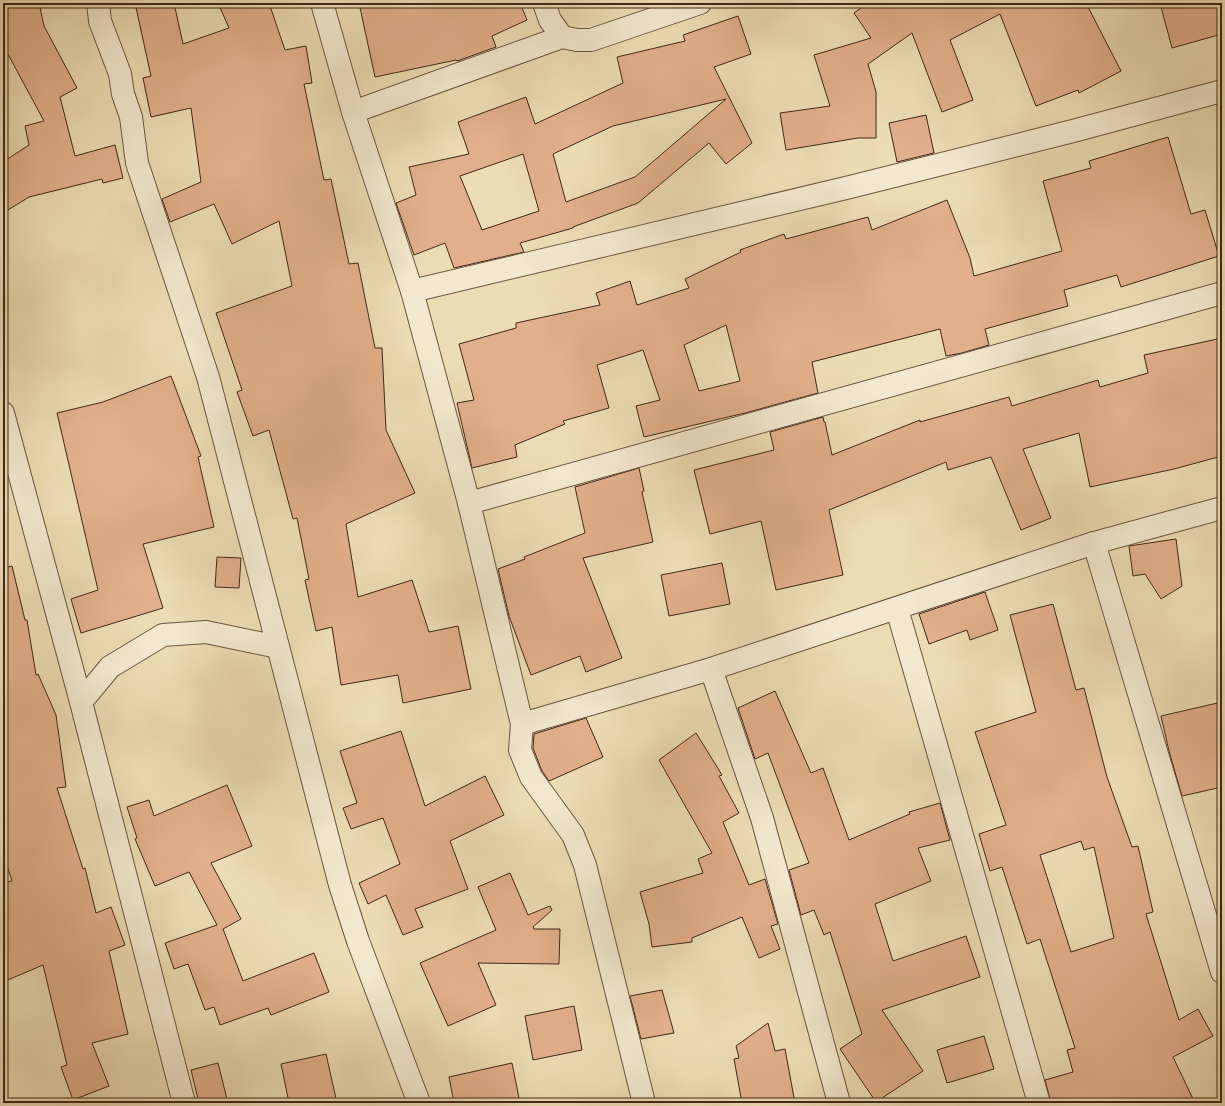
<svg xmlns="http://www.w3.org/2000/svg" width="1225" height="1106" viewBox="0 0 1225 1106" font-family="'Libre Bodoni',serif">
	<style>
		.building { fill: #e1af8b; stroke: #412619; fill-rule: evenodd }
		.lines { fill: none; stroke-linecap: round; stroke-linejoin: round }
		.minor-casing { stroke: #6c5440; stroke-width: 24 }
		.minor { stroke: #f3e8ce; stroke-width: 22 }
	</style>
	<rect width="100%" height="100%" fill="#ecdcb3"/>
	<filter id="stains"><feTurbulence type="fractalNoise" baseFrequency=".005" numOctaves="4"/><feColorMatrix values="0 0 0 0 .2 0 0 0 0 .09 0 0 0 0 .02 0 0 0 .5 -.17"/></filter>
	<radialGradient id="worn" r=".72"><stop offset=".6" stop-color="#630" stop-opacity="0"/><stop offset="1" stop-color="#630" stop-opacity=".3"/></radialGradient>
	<g class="building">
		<path d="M 3,3 L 39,3 L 44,26 L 77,88 L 60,97 L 75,156 L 115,145 L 123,178 L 103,183 L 102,179 L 29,197 L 3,213 L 3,162 L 29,145 L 25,126 L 44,121 L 3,45 Z"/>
		<path d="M 135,3 L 174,3 L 183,44 L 229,28 L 218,3 L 269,3 L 285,50 L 306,46 L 312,83 L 304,84 L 324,180 L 331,179 L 349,264 L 358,263 L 375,348 L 382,348 L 386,430 L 415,493 L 346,524 L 358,597 L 412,580 L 429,632 L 458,626 L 471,689 L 403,703 L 398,675 L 341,685 L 332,627 L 316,631 L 305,580 L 309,579 L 297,518 L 293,519 L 269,430 L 253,436 L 237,392 L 242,390 L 216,313 L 292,286 L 279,221 L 232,244 L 214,204 L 170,222 L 162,199 L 201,182 L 191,108 L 151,117 L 143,78 L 151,76 Z"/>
		<path d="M 359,3 L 520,3 L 527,20 L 492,36 L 496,47 L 457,61 L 456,60 L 375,77 Z"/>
		<path d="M 868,3 L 1086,3 L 1121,71 L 1079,93 L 1078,90 L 1036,106 L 1000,14 L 950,40 L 973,100 L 942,112 L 912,33 L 868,64 L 876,92 L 876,138 L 858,138 L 786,150 L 780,113 L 830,106 L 814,55 L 871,38 L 854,13 Z"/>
		<path d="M 1160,3 L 1222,3 L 1222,34 L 1172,48 Z"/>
		<path d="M 738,16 L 751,54 L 714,67 L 752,143 L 726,164 L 709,143 L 638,203 L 573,227 L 573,228 L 520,243 L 524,252 L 454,268 L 445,243 L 414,255 L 396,203 L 416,195 L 409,167 L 469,154 L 458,122 L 526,97 L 535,124 L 623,83 L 617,57 L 685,41 L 683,35 ZM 726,99 L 635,177 L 566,202 L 553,154 L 613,126 ZM 523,154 L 539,211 L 482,230 L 460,176 Z"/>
		<path d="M 926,115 L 934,153 L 897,162 L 889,123 Z"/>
		<path d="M 1168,137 L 1191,214 L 1205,210 L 1219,256 L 1121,287 L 1117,275 L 1064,290 L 1068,306 L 985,329 L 989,345 L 962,353 L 946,356 L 940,329 L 812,362 L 818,393 L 745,413 L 644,437 L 636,406 L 660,400 L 643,350 L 597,365 L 609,408 L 563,421 L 565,424 L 515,445 L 517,457 L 472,468 L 457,403 L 474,400 L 459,344 L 516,328 L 516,323 L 600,305 L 596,293 L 630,281 L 637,305 L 689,288 L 685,279 L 741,252 L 740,250 L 784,234 L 786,239 L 868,217 L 872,230 L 947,200 L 970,258 L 974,276 L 1062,251 L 1043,181 L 1091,168 L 1089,161 ZM 726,325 L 740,381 L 699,391 L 684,345 Z"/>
		<path d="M 1222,338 L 1222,456 L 1174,469 L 1090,487 L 1079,433 L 1023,449 L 1051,518 L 1021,530 L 991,457 L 948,470 L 946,462 L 829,510 L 843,575 L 776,590 L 761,521 L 710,534 L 694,470 L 774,450 L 770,432 L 823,417 L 824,422 L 825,422 L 832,455 L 920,420 L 920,422 L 1009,397 L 1012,406 L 1098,380 L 1100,387 L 1148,373 L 1144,355 Z"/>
		<path d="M 171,376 L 201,456 L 198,457 L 214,527 L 143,544 L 163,608 L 81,633 L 71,599 L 98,590 L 57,413 L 103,402 Z"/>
		<path d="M 639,468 L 644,491 L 642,492 L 653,542 L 583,558 L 622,658 L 586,672 L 580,656 L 531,675 L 509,616 L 498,569 L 525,559 L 524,557 L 585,533 L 575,487 Z"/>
		<path d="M 1176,539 L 1182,586 L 1161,599 L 1145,574 L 1133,576 L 1129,546 Z"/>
		<path d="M 217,557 L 241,558 L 239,588 L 215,587 Z"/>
		<path d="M 722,563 L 730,604 L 669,616 L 661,575 Z"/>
		<path d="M 12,566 L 25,620 L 27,620 L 36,675 L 38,674 L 56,715 L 66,787 L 57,788 L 83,869 L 85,868 L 96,913 L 111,907 L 125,945 L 109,951 L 128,1034 L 92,1043 L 109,1086 L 73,1100 L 61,1067 L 67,1065 L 43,965 L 3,982 L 3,883 L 12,881 L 3,852 L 3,568 Z"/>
		<path d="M 985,592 L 998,630 L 970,640 L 967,630 L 929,644 L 919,614 Z"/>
		<path d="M 1053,604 L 1076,690 L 1084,688 L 1107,777 L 1132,847 L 1138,846 L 1153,912 L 1146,914 L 1179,1020 L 1198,1009 L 1213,1036 L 1173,1057 L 1195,1103 L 1051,1103 L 1045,1080 L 1073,1072 L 1067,1050 L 1075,1048 L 1040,939 L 1027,944 L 1002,867 L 990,871 L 979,834 L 1006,825 L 975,732 L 1036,712 L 1010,615 ZM 1081,841 L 1084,850 L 1094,847 L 1114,938 L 1071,952 L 1040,855 Z"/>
		<path d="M 775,691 L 811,773 L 823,768 L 849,840 L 910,814 L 909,812 L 940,803 L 950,840 L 918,848 L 931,881 L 875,904 L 893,961 L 966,936 L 980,977 L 882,1010 L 923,1071 L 876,1102 L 840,1049 L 862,1034 L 830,932 L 824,935 L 814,910 L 801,915 L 789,870 L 809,863 L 768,753 L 755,759 L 738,708 Z"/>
		<path d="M 1222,702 L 1222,787 L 1182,796 L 1169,751 L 1161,716 Z"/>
		<path d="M 586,718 L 603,757 L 549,781 L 542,771 L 533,748 L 534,734 Z"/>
		<path d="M 401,731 L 425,806 L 485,776 L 504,815 L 450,841 L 468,889 L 415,909 L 423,927 L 403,935 L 386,895 L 368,904 L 359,883 L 400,864 L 383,818 L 351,829 L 343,808 L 357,803 L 340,751 Z"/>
		<path d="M 696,733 L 722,775 L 719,776 L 739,813 L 723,822 L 749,885 L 765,879 L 778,924 L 771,926 L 780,949 L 759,958 L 742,917 L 692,938 L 692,942 L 652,947 L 649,924 L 640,892 L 703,873 L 698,859 L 712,853 L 659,760 Z"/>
		<path d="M 227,785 L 252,846 L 211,863 L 241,919 L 223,929 L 243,981 L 314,953 L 329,992 L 271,1015 L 268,1008 L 220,1025 L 214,1007 L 205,1010 L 188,964 L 174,969 L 165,943 L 217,925 L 189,872 L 155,886 L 135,839 L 137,838 L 127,807 L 149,800 L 154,816 Z"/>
		<path d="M 510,873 L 528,915 L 550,906 L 552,910 L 533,927 L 534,929 L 560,929 L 559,964 L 478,963 L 496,1005 L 448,1026 L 420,963 L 496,930 L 478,887 Z"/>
		<path d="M 662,990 L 674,1033 L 641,1039 L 630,996 Z"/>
		<path d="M 574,1006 L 582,1050 L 533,1060 L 525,1016 Z"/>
		<path d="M 768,1023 L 775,1051 L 785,1049 L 795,1103 L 742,1103 L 734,1059 L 739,1058 L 736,1046 Z"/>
		<path d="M 984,1036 L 994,1069 L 947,1083 L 937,1050 Z"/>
		<path d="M 326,1054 L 337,1103 L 289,1103 L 281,1064 Z"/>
		<path d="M 218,1063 L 228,1103 L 199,1103 L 191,1070 Z"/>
		<path d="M 512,1063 L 520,1103 L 454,1103 L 449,1077 Z"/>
	</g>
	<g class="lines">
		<g class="minor-casing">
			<g id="minor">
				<path d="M 98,3 L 100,21 L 120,74 L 123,94 L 131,117 L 137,163 L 208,377 L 340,885 L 358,941 L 419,1103"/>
				<path d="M 322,3 L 353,112 L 412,291 L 469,503 L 522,724 L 711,669 L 1094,543 L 1222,508"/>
				<path d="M 544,3 L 550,20 L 562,37 L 577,40 L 591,40 L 700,3"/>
				<path d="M 353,112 L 562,37"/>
				<path d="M 412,291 L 846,188 L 1073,131 L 1222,91"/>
				<path d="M 3,413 L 81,702 L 184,1103"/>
				<path d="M 469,503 L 1222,293"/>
				<path d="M 1094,543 L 1222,972"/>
				<path d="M 897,609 L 1039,1103"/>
				<path d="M 711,669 L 762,818 L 839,1103"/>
				<path d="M 81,702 L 110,667 L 163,635 L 206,632 L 278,647"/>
				<path d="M 522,724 L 520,750 L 531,777 L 573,835 L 585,865 L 644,1103"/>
			</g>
		</g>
		<use href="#minor" class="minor"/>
	</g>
	<rect width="1225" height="1106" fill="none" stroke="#ecdcb3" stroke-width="16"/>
	<rect x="4" y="4" width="1217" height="1098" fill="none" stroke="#412619" stroke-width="2"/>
	<rect x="8" y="8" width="1209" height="1090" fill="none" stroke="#412619"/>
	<rect width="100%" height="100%" filter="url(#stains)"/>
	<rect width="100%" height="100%" fill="url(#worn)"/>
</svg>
